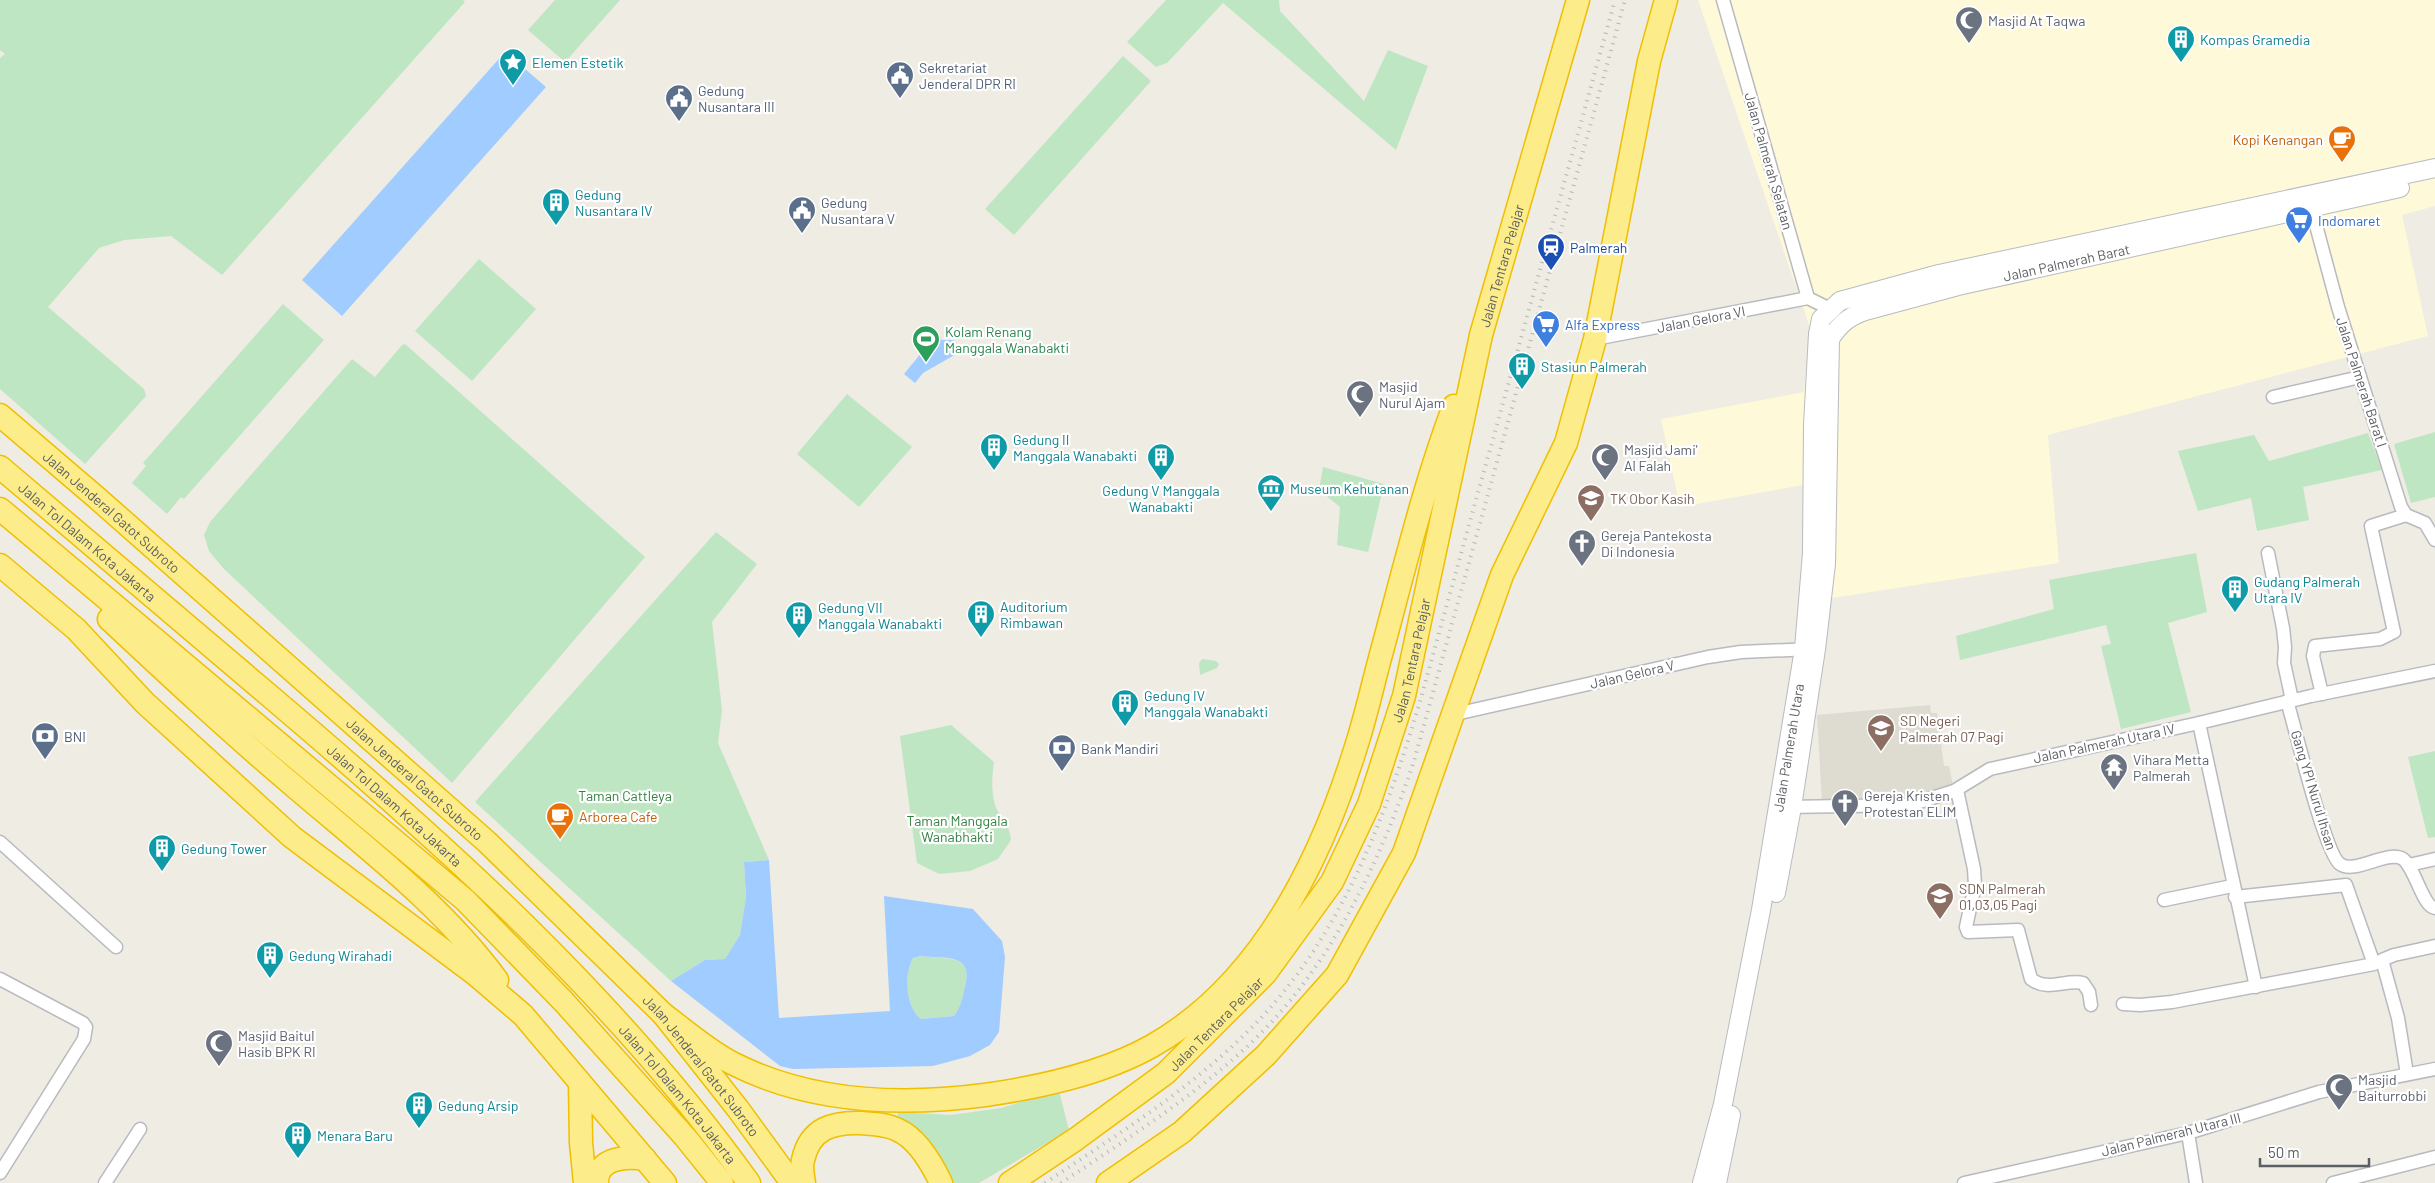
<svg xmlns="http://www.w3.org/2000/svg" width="2435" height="1183" viewBox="0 0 2435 1183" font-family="Barlow,sans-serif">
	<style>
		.commercial { fill: #fef9d8 }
		.education { fill: #dedcd1 }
		.green { fill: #bfe6c3 }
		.water { fill: #a1ccff; fill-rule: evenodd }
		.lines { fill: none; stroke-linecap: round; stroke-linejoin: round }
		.street-casing { stroke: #b8babf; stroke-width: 15 }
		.secondary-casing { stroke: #b8bbc1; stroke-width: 20 }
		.highway-casing { stroke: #f0bf00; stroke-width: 25 }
		.street { stroke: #fff; stroke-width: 12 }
		.secondary { stroke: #fff; stroke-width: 18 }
		.highway { stroke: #fdec8a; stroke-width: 22 }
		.rail { stroke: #b4b5b5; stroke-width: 4; stroke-dasharray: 1 6; stroke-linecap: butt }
		.labels { text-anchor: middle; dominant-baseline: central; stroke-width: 4.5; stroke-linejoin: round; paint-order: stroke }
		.worship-label { font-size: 14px; fill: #5b616d; stroke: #fff; text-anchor: start }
		.culture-label { font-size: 14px; fill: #0d838f; stroke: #fff; text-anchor: start }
		.service-label { font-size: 14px; fill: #4e5e75; stroke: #fff; text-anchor: start }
		.food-label { font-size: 14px; fill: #c56008; stroke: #fff; text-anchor: end }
		.street-label { font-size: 14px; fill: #5b5e63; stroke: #fff }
		.shop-label { font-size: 14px; fill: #366cbe; stroke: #fff; text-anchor: start }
		.transit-label { font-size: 14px; fill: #164399; stroke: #fff; text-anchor: start }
		.leisure-label { font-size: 14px; fill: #27864d; stroke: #fff; text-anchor: start }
		.education-label { font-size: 14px; fill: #785e54; stroke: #fff; text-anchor: start }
		.park-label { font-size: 14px; fill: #338240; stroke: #fff }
	</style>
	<rect width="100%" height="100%" fill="#eeece3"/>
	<path class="commercial" d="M 1698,0 L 2435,0 L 2435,206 L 2402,215 L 2428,336 L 2048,435 L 2059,563 L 1807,602 L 1804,485 L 1680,507 L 1661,419 L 1804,392 L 1810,328 Z"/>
	<path class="education" d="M 1930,705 L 1931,713 L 1937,713 L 1944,766 L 1949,766 L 1954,790 L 1912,799 L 1822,802 L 1817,715 Z"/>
	<g class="green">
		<path d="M 0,0 L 463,0 L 465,2 L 222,275 L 171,236 L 124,240 L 99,248 L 48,307 L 144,389 L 146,396 L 85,464 L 0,389 L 0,58 L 5,54 L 0,50 Z"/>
		<path d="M 555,0 L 620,0 L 565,62 L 528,30 Z"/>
		<path d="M 1166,0 L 1279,0 L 1280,11 L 1364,101 L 1388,50 L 1428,66 L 1396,150 L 1223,3 L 1167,63 L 1156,67 L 1127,42 Z"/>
		<path d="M 1123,56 L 1151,81 L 1014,235 L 985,209 Z"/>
		<path d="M 479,259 L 536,309 L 472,381 L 415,331 Z"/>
		<path d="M 283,304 L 324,340 L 184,499 L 181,497 L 167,514 L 132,483 L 146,466 L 143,463 Z"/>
		<path d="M 405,344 L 645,557 L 452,783 L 224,569 L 209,551 L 204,535 L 210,522 L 352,359 L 375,377 L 402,345 Z"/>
		<path d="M 847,394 L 912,447 L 859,507 L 797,454 Z"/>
		<path d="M 2435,432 L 2435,497 L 2411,503 L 2394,444 Z"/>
		<path d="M 2368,433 L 2382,470 L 2303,487 L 2309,520 L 2257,531 L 2251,498 L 2198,511 L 2178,451 L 2254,435 L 2269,461 Z"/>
		<path d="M 1323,467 L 1384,484 L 1368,552 L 1337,545 L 1340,507 L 1319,490 Z"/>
		<path d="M 716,532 L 757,564 L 712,622 L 722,710 L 718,743 L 769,860 L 744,862 L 746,897 L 740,935 L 725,959 L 705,960 L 671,981 L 475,802 Z"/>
		<path d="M 2196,553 L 2207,612 L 2168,623 L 2191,712 L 2121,729 L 2101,646 L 2111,644 L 2106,625 L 1960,660 L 1956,636 L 2054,609 L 2049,580 Z"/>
		<path d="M 1202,659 L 1216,661 L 1219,664 L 1217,668 L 1200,675 L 1199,663 Z"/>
		<path d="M 951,725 L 994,762 C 992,776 991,791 995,805 C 1000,819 1009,821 1011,840 L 998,859 L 970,871 L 939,874 L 917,863 L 900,736 Z"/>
		<path d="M 2435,751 L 2435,837 L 2428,838 L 2408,757 Z"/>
		<path d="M 922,956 C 949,960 975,953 964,990 C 962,1000 960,1008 954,1016 L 921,1019 C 905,1006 904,975 913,958 Z"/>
		<path d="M 1059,1091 L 1069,1130 L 979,1183 L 949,1183 L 897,1119 L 898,1112 L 951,1115 L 1001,1108 Z"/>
	</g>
	<g class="water">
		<path d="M 505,52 L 546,87 L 342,316 L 302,280 Z"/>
		<path d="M 936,335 L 942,340 L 954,340 L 958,353 L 923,373 L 915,383 L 904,374 Z"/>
		<path d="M 769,860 L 779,1018 L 890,1011 L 884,896 L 973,909 L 1002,941 L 1005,957 L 999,1032 L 990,1045 L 970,1056 L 933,1066 L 793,1069 L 780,1066 L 671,981 L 705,960 L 725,959 L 740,935 L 746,897 L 744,862 ZM 921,956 C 949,959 975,953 964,990 C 962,1000 960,1008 954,1016 L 921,1019 C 905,1006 904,975 913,958 Z"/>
	</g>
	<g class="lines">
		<g class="street-casing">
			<g id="street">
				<path d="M 1723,0 L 1808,298 L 1830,309"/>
				<path d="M 2312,200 L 2317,229 L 2338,307 L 2401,507 L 2406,515 L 2425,523 L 2435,540"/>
				<path d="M 1595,339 L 1808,298"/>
				<path d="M 2273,397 L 2360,377"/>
				<path d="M 2268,553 L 2283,628 L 2285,647 L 2284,663 L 2292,700"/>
				<path d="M 2322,694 L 2313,656 L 2315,646 L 2380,639 L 2394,632 L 2371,526 L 2406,515"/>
				<path d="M 2287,701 C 2295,727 2325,854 2340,864 C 2355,875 2388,849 2403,859 C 2415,868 2423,907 2435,908"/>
				<path d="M 1451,715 L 1708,657 L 1741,652 L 1811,649"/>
				<path d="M 2199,723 L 2256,987"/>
				<path d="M 1957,790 L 1974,869 L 1975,885 L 1966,927 L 1968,932 L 2018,930 L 2031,979 C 2048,992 2065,979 2083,983 L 2089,992 L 2091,1005"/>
				<path d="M 1785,807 L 1910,805 L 1954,791 L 1990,769 L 2199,723 L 2311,696 L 2435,671"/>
				<path d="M 0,842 L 116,947"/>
				<path d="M 2409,865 L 2435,859"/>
				<path d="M 2164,900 L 2232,886"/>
				<path d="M 0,979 L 83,1023 L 86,1027 L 84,1039 L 0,1173"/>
				<path d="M 2123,1004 L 2140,1005 L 2172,1002 L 2374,964 L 2346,885 L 2235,897"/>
				<path d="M 2407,1074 L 2398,1018 L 2382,960 L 2394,955 L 2435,946"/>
				<path d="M 2188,1133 L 2196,1183"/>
				<path d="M 105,1183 L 140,1129"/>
				<path d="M 1964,1183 L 2188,1133 L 2319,1092 L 2435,1069"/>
				<path d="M 2333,1183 L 2435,1157"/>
			</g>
		</g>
		<g class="secondary-casing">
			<g id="secondary">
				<path id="s1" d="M 1776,893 L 1792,807 L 1816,649 L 1826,564 L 1830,339 C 1840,324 1848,317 1865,311 L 1958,286 L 2400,188"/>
				<path id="s2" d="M 1702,1183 L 1723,1104 L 1761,910 L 1804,649 L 1812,553 L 1813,425 L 1818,334 L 1821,319 L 1840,301 L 1939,274 L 2435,168"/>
				<path d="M 1717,1183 L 1731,1115"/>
			</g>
		</g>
		<g class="highway-casing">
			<g id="highway">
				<path id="s3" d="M 0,415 L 97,498 L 487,842 L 663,1014 L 738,1109 L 792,1183"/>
				<path id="s4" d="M 0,467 C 90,543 180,620 271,697 C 444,844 616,997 749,1183"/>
				<path d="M 0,509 L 465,900 L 564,1002 L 685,1137 L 722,1183"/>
				<path d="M 0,565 L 76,629 L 145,703 L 292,837 L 475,974 L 523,1015 L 665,1183"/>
				<path d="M 109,619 C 170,676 231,733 295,787 C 365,847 442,905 497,980"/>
				<path d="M 663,1014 C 686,1031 708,1051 734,1064 C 811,1103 901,1106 985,1095 C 1041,1087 1102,1074 1152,1046 C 1263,983 1324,854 1359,737 C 1367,711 1373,684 1380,658 C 1403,574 1423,488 1454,406"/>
				<path d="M 580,1083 L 581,1143 L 585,1183"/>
				<path d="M 597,1183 C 596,1157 628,1156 645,1159"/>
				<path d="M 804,1183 C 803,1176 801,1167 803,1160 C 810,1128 833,1122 861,1123 C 873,1124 887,1124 898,1130 C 918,1139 932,1164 941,1183"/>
				<path id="s5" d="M 1010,1183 L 1076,1139 L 1166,1073 L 1265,974 L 1332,882 L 1369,804 L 1404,696 L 1481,335 L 1578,0"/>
				<path d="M 1108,1183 L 1182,1132 L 1266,1055 L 1337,975 L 1404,853 L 1502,575 L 1566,443 L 1595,339 L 1649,61 L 1666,0"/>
			</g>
		</g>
		<use href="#street" class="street"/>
		<use href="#secondary" class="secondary"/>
		<use href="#highway" class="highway"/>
		<g class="rail">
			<path d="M 1045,1183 C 1112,1138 1180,1096 1239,1040 C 1336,949 1382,828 1419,705 L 1615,0"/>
			<path d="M 1061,1183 C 1127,1139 1195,1096 1253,1041 C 1331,966 1380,862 1414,761 L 1625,0"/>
		</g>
	</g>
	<defs>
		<g id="mosque-pin" transform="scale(1.4375)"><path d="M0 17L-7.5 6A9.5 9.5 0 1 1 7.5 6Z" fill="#6b7280" stroke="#fff"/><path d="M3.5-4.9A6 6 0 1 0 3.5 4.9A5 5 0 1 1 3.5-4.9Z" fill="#fff"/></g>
		<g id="building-pin" transform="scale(1.4375)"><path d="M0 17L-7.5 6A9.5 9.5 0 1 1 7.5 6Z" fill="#0f9aa8" stroke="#fff"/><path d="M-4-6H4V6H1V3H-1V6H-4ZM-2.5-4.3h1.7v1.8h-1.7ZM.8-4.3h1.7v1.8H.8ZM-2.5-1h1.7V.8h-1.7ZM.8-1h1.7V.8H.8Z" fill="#fff"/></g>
		<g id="sight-pin" transform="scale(1.4375)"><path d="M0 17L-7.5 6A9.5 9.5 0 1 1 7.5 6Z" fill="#0f9aa8" stroke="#fff"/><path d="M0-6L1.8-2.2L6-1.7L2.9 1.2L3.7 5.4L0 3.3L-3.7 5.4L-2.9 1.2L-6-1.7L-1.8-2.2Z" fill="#fff"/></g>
		<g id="civic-pin" transform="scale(1.4375)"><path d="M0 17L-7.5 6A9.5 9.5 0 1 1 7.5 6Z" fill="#5c6f8a" stroke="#fff"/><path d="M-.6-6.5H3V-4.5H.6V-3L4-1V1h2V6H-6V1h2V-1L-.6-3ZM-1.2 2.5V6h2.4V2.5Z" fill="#fff"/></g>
		<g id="cafe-pin" transform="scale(1.4375)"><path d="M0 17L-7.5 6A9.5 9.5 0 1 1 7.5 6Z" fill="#e8710a" stroke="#fff"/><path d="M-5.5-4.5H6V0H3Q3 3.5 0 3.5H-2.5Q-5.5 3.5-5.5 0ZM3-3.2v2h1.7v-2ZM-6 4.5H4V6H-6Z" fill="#fff"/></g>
		<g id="supermarket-pin" transform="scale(1.4375)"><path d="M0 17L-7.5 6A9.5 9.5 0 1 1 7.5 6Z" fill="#3f7fe0" stroke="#fff"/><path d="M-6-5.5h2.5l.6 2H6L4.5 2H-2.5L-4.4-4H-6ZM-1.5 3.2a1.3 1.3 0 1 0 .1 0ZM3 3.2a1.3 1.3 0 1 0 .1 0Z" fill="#fff"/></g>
		<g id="station-pin" transform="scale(1.4375)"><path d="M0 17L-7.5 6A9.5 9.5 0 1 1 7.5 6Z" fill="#1a4fb4" stroke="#fff"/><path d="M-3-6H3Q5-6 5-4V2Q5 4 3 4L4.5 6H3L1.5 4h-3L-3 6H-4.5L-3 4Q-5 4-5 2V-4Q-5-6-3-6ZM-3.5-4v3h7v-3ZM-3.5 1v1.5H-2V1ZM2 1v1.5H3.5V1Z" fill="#fff"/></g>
		<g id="stadium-pin" transform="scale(1.4375)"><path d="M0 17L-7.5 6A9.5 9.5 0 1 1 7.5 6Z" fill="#2e9e5b" stroke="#fff"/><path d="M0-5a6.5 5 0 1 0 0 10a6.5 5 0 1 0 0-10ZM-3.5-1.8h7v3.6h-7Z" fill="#fff"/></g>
		<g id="museum-pin" transform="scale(1.4375)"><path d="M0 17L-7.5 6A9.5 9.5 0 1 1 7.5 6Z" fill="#0f9aa8" stroke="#fff"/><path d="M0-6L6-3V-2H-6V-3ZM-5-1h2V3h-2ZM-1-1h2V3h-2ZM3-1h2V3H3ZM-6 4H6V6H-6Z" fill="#fff"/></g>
		<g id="school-pin" transform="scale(1.4375)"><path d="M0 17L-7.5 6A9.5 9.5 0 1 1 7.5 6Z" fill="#8d6e63" stroke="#fff"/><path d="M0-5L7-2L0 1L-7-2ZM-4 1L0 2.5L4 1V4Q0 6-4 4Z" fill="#fff"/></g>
		<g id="church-pin" transform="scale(1.4375)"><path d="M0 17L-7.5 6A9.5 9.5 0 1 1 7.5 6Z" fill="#6b7280" stroke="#fff"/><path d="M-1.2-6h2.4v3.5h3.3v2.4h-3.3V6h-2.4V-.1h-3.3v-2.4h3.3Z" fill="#fff"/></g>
		<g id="bank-pin" transform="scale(1.4375)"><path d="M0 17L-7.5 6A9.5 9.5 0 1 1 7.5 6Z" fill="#5c6f8a" stroke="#fff"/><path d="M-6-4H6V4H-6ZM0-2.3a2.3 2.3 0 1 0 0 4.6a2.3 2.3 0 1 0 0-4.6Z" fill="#fff"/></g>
		<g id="temple-pin" transform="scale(1.4375)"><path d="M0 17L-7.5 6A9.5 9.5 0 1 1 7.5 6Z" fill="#6b7280" stroke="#fff"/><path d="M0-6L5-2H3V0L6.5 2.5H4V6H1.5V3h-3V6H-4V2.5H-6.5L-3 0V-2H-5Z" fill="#fff"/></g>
	</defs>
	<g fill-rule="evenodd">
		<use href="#mosque-pin" x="1969" y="20"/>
		<use href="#building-pin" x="2181" y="39"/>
		<use href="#sight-pin" x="513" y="62"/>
		<use href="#civic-pin" x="900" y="75"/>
		<use href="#civic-pin" x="679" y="98"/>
		<use href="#cafe-pin" x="2342" y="139"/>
		<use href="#building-pin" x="556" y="202"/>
		<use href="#civic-pin" x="802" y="210"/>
		<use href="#supermarket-pin" x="2299" y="220"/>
		<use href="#station-pin" x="1551" y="247"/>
		<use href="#supermarket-pin" x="1546" y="324"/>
		<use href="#stadium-pin" x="926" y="339"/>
		<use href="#building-pin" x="1522" y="366"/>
		<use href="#mosque-pin" x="1360" y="394"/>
		<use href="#building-pin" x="994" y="447"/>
		<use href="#building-pin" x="1161" y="457"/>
		<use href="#mosque-pin" x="1605" y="457"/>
		<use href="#museum-pin" x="1271" y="488"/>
		<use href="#school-pin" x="1591" y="498"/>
		<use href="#church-pin" x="1582" y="543"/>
		<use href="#building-pin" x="2235" y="589"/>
		<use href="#building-pin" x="981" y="614"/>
		<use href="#building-pin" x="799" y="615"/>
		<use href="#building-pin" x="1125" y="703"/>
		<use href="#school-pin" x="1881" y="728"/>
		<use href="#bank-pin" x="45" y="736"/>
		<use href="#bank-pin" x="1062" y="748"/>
		<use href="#temple-pin" x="2114" y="767"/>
		<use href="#church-pin" x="1845" y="803"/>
		<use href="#cafe-pin" x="560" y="816"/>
		<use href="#building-pin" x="162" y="848"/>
		<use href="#school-pin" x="1940" y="896"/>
		<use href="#building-pin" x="270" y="955"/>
		<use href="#mosque-pin" x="219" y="1043"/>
		<use href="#mosque-pin" x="2339" y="1087"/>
		<use href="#building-pin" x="419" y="1105"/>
		<use href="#building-pin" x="298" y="1135"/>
	</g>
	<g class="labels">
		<g class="worship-label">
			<text x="1988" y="20">Masjid At Taqwa</text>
			<text x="1379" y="386">Masjid<tspan x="1379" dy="16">Nurul Ajam</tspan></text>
			<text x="1624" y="449">Masjid Jami'<tspan x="1624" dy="16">Al Falah</tspan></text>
			<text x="1601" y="535">Gereja Pantekosta<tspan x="1601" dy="16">Di Indonesia</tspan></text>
			<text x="2133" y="759">Vihara Metta<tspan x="2133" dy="16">Palmerah</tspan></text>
			<text x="1864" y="795">Gereja Kristen<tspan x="1864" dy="16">Protestan ELIM</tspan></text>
			<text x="238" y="1035">Masjid Baitul<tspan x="238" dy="16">Hasib BPK RI</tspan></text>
			<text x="2358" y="1079">Masjid<tspan x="2358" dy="16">Baiturrobbi</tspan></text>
		</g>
		<g class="culture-label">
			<text x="2200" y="39">Kompas Gramedia</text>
			<text x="532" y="62">Elemen Estetik</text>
			<text x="575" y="194">Gedung<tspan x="575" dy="16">Nusantara IV</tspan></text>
			<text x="1541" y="366">Stasiun Palmerah</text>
			<text x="1013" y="439">Gedung II<tspan x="1013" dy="16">Manggala Wanabakti</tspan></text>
			<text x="1290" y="488">Museum Kehutanan</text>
			<text x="1161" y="490" text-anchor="middle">Gedung V Manggala<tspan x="1161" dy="16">Wanabakti</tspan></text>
			<text x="2254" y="581">Gudang Palmerah<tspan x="2254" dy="16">Utara IV</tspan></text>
			<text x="1000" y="606">Auditorium<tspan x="1000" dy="16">Rimbawan</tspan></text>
			<text x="818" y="607">Gedung VII<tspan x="818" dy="16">Manggala Wanabakti</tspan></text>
			<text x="1144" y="695">Gedung IV<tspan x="1144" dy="16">Manggala Wanabakti</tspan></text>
			<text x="181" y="848">Gedung Tower</text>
			<text x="289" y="955">Gedung Wirahadi</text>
			<text x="438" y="1105">Gedung Arsip</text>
			<text x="317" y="1135">Menara Baru</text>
		</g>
		<g class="service-label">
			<text x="919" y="67">Sekretariat<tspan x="919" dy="16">Jenderal DPR RI</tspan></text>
			<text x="698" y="90">Gedung<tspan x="698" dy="16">Nusantara III</tspan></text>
			<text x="821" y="202">Gedung<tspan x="821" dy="16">Nusantara V</tspan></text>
			<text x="64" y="736">BNI</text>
			<text x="1081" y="748">Bank Mandiri</text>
		</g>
		<g class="food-label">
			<text x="2323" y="139">Kopi Kenangan</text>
			<text x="579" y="816" text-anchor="start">Arborea Cafe</text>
		</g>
		<g class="street-label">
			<text transform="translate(1769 161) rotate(74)">Jalan Palmerah Selatan</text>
			<text stroke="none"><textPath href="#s1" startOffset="811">Jalan Palmerah Barat</textPath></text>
			<text stroke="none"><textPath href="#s5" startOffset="1086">Jalan Tentara Pelajar</textPath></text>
			<text transform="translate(1701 319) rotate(-11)">Jalan Gelora VI</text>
			<text transform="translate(2362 382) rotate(72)">Jalan Palmerah Barat I</text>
			<text stroke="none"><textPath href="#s3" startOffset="148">Jalan Jenderal Gatot Subroto</textPath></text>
			<text stroke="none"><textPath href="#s4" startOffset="115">Jalan Tol Dalam Kota Jakarta</textPath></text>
			<text stroke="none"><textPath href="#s5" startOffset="681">Jalan Tentara Pelajar</textPath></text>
			<text transform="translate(1632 674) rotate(-13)">Jalan Gelora V</text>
			<text transform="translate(2104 743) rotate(-12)">Jalan Palmerah Utara IV</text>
			<text stroke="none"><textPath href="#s2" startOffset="444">Jalan Palmerah Utara</textPath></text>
			<text stroke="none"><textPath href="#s3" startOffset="552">Jalan Jenderal Gatot Subroto</textPath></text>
			<text transform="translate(2314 790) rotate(73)">Gang YPI Nurul Ihsan</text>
			<text stroke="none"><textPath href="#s4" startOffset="520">Jalan Tol Dalam Kota Jakarta</textPath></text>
			<text stroke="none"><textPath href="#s5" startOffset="261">Jalan Tentara Pelajar</textPath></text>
			<text stroke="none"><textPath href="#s3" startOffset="958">Jalan Jenderal Gatot Subroto</textPath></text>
			<text stroke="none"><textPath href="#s4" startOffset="925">Jalan Tol Dalam Kota Jakarta</textPath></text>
			<text transform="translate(2171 1134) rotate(-14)">Jalan Palmerah Utara III</text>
		</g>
		<g class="shop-label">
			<text x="2318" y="220">Indomaret</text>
			<text x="1565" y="324">Alfa Express</text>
		</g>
		<g class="transit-label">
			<text x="1570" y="247">Palmerah</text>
		</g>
		<g class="leisure-label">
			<text x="945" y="331">Kolam Renang<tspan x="945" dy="16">Manggala Wanabakti</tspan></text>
		</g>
		<g class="education-label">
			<text x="1610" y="498">TK Obor Kasih</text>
			<text x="1900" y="720">SD Negeri<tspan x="1900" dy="16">Palmerah 07 Pagi</tspan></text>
			<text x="1959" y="888">SDN Palmerah<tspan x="1959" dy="16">01,03,05 Pagi</tspan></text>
		</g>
		<g class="park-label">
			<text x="625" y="795">Taman Cattleya</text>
			<text x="957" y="820">Taman Manggala<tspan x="957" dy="16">Wanabhakti</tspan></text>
		</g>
	</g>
	<path d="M2260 1158v8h109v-8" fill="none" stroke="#5b5e63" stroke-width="2.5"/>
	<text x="2268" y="1158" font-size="15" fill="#5b5e63" stroke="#ffffff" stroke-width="4" paint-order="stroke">50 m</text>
</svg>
